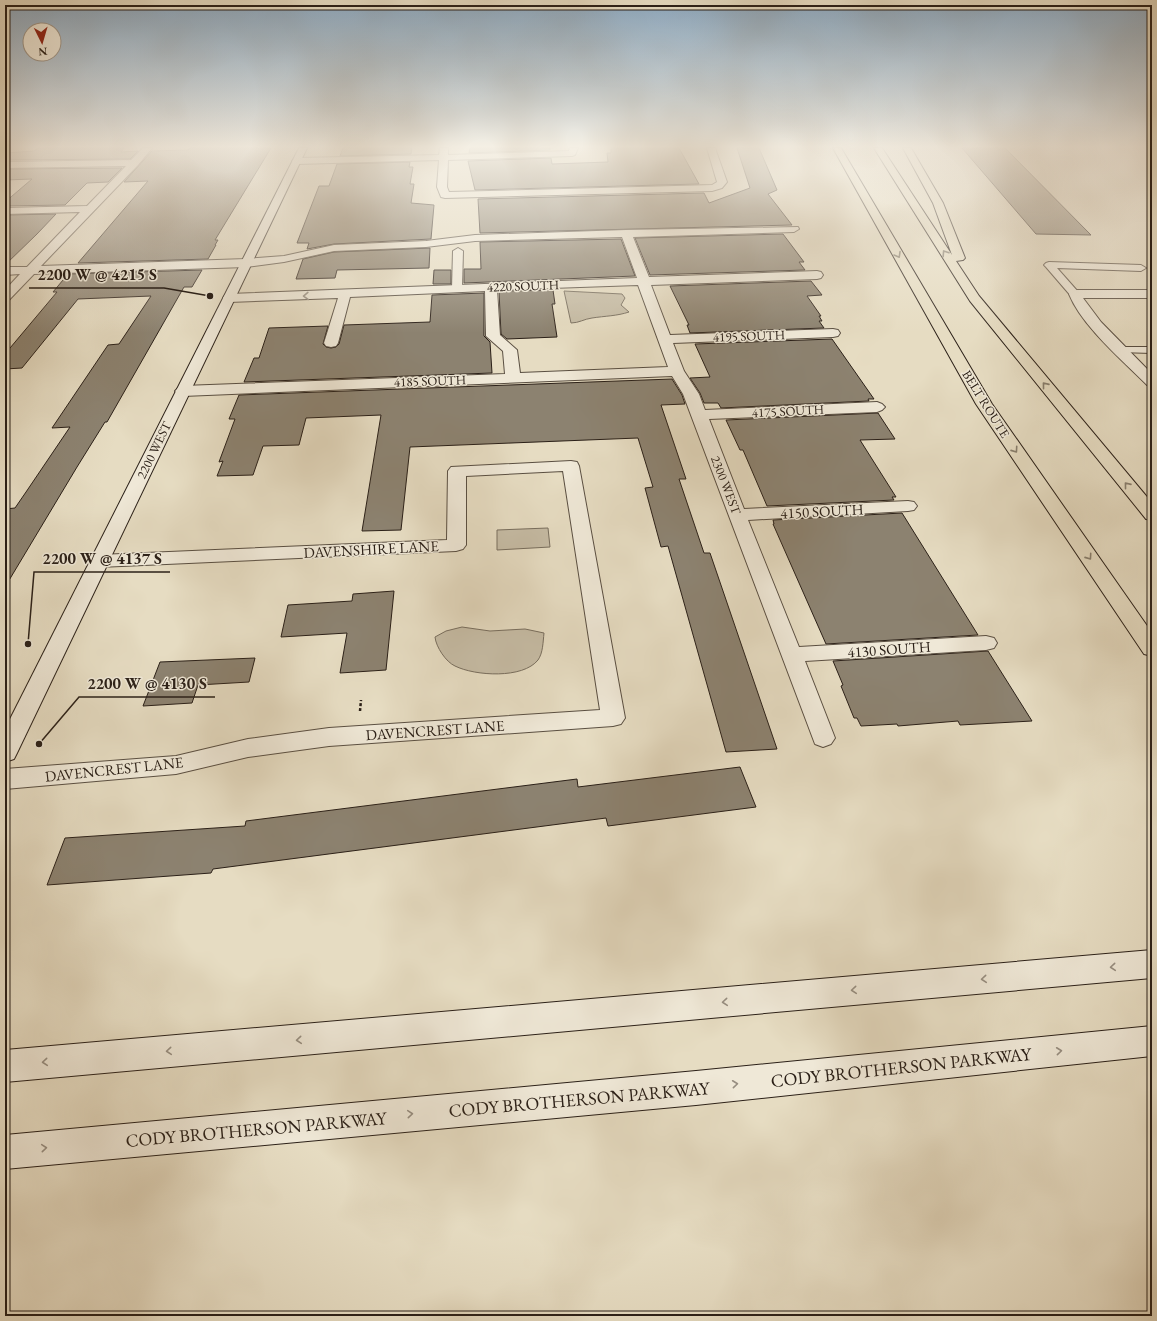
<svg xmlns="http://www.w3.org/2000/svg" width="1157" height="1321" viewBox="0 0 1157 1321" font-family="'EB Garamond',serif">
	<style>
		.green { fill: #c6bca5; stroke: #786e5e }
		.building { fill: #8c8270; stroke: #2b2018 }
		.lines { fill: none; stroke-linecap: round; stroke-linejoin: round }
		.lane-casing { stroke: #5a4f42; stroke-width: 2 }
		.street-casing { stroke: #5a4f42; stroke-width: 2 }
		.secondary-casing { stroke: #2b2018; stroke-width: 2 }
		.highway-casing { stroke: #2b2018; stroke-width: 2 }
		.path { stroke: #2b2018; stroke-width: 2.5; stroke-dasharray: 3 2; stroke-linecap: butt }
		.lane { fill: #efe8d7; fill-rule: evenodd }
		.street { fill: #efe8d7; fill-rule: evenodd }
		.secondary { fill: #efe8d7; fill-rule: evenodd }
		.highway { fill: #e6dcc2; fill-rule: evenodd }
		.oneway { stroke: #887e6d }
		.oneway2 { stroke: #978e81 }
		.labels { text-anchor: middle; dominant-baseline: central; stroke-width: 3; stroke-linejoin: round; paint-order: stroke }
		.far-street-label { font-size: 13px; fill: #2b2018; stroke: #efe8d7 }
		.street-label { font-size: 15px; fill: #2b2018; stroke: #efe8d7 }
		.near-street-label { font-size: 18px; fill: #2b2018; stroke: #efe8d7 }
		.leader { fill: none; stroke: #2b2018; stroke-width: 1.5 }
		.callout-dot { fill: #2b2018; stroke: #efe8d7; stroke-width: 1.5 }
		.callout-label { font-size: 16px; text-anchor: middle; font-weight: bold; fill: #2b2018; stroke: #efe8d7; stroke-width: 3; stroke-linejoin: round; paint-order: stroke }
	</style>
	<rect width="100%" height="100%" fill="#e6dcc2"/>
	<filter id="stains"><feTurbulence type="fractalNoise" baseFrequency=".005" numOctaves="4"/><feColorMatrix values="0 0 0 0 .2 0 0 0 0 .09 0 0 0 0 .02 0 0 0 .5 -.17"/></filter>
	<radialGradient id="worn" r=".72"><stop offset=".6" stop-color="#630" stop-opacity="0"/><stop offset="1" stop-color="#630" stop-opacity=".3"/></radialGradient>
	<g class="green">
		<path d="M 564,291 L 622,294 L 625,298 L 621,305 L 629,312 C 617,316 605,316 592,318 C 584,319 579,323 571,323 Z"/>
		<path d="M 548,528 L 550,547 L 497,550 L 497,530 Z"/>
		<path d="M 462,627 L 490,631 L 525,629 L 544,633 C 543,642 543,653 538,660 C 523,679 475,676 455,666 C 446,662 436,647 435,637 L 446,631 Z"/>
	</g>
	<g class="building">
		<path d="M 38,148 L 124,148 L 121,152 L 138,151 L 130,159 L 5,160 L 5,153 L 34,151 Z"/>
		<path d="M 190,148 L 271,148 L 215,240 L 218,240 L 215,245 L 216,245 L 208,259 L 78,263 L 148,181 L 124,182 L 152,151 L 188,150 Z"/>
		<path d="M 343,148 L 412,148 L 411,154 L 340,156 Z"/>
		<path d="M 470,148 L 550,148 L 550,150 L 469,153 Z"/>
		<path d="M 611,148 L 679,148 L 699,184 L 475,190 L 468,161 L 551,158 L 552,164 L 608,162 L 607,153 L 611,153 Z"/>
		<path d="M 737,148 L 759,148 L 777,190 L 768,194 L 792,225 L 480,233 L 478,199 L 704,193 L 709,203 L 750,188 Z"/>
		<path d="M 962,148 L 1005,148 L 1091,235 L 1036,234 Z"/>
		<path d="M 410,162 L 409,167 L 413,167 L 410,184 L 414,184 L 411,203 L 434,205 L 431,239 L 334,244 L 307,249 L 309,243 L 297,243 L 319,186 L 329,186 L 337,164 Z"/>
		<path d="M 122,168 L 108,182 L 87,183 L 65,205 L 5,206 L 5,202 L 32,179 L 5,180 L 5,169 Z"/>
		<path d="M 56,214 L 37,234 L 5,265 L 5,215 Z"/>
		<path d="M 783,234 L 804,262 L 799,262 L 805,270 L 650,275 L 635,238 Z"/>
		<path d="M 621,239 L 635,276 L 464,283 L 464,269 L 481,269 L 480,242 Z"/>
		<path d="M 430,248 L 429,268 L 337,270 L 335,278 L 296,279 L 303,259 L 334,252 Z"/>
		<path d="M 202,270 L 192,287 L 184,287 L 107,422 L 105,422 L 77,467 L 5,587 L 5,509 L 15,508 L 26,492 L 70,427 L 52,428 L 108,345 L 119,344 L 151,296 L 78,299 L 22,368 L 5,369 L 5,354 L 57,292 L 53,292 L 68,274 Z"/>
		<path d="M 434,270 L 451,270 L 451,284 L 433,284 Z"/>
		<path d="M 811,281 L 822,295 L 807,296 L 821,316 L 819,316 L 822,321 L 819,321 L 824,328 L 690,333 L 687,325 L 689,325 L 670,286 Z"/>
		<path d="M 553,290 L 555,304 L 552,304 L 557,337 L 507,339 L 501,334 L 499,291 Z"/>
		<path d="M 484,293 L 484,336 L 490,342 L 492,373 L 244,382 L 254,358 L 259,358 L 269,328 L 328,326 L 323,344 L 326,347 L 331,348 L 336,347 L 339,344 L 344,325 L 430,322 L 432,295 Z"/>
		<path d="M 832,339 L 874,399 L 868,399 L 869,401 L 721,408 L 718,403 L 704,403 L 700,393 L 690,378 L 710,377 L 695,344 Z"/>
		<path d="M 672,379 L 682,395 L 685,404 L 661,405 L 686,479 L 679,479 L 704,553 L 710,553 L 777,749 L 726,752 L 668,546 L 661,547 L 645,488 L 653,487 L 638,438 L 410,447 L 401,530 L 362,531 L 381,415 L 306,418 L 299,445 L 263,446 L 253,475 L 217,476 L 223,461 L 219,462 L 235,419 L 229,419 L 239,395 Z"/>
		<path d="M 878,413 L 895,439 L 860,440 L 896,497 L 892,497 L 894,500 L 767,506 L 743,450 L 740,450 L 726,420 Z"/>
		<path d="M 902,513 L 978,635 L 826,644 L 773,524 L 774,524 L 773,520 Z"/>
		<path d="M 394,591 L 386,670 L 340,673 L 347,633 L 281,637 L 288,605 L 352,601 L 353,594 Z"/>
		<path d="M 988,651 L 1032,721 L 960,725 L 958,721 L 898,726 L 897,724 L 861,726 L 857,718 L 854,718 L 841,686 L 843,685 L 833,661 Z"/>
		<path d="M 255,658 L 249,682 L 198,685 L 192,703 L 143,706 L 160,662 Z"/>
		<path d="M 740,767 L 756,807 L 608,826 L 606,818 L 213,869 L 211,873 L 47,885 L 65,838 L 245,826 L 246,821 L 577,779 L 578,787 Z"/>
	</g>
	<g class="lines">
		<g class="lane-casing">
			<g id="lane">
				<path d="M 458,248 L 463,251 L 462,288 L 457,291 L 452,288 L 453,251 Z"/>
				<path d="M 1049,262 L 1141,265 L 1146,268 L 1141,271 L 1057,268 L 1080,294 L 1075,297 L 1071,296 L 1046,267 L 1044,265 L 1046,263 Z"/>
				<path d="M 1122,347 L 1152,347 L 1152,353 L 1118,352 L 1116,350 L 1118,348 Z"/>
			</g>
		</g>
		<g class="street-casing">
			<g id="street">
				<path d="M 143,148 L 152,148 L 138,165 L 41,266 L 246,259 L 284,256 L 334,245 L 426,241 L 475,235 L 626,230 L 798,227 L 799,229 L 794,232 L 633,237 L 649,277 L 817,271 L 821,272 L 823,275 L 821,278 L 817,279 L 651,285 L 670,335 L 833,329 L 838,330 L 840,333 L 838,336 L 833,337 L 673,343 L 684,371 L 699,394 L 705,410 L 877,402 L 882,404 L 885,407 L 882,410 L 877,412 L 709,419 L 744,509 L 908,501 L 914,502 L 917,506 L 914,510 L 908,511 L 748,520 L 799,647 L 986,636 L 994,638 L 997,643 L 994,648 L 986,650 L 805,661 L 835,738 L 831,744 L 823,747 L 815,744 L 683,394 L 672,376 L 183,396 L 178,394 L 175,391 L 178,388 L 183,386 L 505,374 L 503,351 L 486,336 L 485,291 L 350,297 L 338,343 L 336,346 L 331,347 L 326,346 L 324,343 L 338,298 L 229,302 L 225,301 L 223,298 L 225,295 L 229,294 L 637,278 L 622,237 L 475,241 L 426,247 L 334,251 L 284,262 L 246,267 L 34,274 L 9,300 L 5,301 L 5,290 L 20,274 L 5,275 L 5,267 L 27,267 L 80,212 L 5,214 L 5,208 L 87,206 L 126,166 L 5,168 L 5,162 L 131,160 ZM 638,285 L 668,367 L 520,373 L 517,350 L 500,335 L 497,290 Z"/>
				<path d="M 440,148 L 448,148 L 448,155 L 569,151 L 570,148 L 578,148 L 575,155 L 572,156 L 448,160 L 447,187 L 449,192 L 712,185 L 717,182 L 707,148 L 715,148 L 727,182 L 722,188 L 712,191 L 445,198 L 441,197 L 437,187 L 439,160 L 297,164 L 292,161 L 297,158 L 439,155 Z"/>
				<path d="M 1075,290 L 1152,290 L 1152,298 L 1083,298 L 1101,322 L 1152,374 L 1152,386 L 1147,385 C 1122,360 1082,326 1069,294 L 1071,291 Z"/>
				<path d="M 571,461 L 577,462 L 579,466 L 625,718 L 621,724 L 613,726 L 329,746 L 248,757 L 176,774 L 5,789 L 5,769 L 176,756 L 248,739 L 329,728 L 600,710 L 563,471 L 466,476 L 466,545 L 463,549 L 456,551 L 99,567 L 92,565 L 89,561 L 92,557 L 99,555 L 447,540 L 448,471 L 451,467 Z"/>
			</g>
		</g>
		<g class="secondary-casing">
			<g id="secondary">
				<path d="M 299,148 L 307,148 L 17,753 L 14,759 L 5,762 L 5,729 Z"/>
				<path d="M 1152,950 L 1152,978 L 5,1082 L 5,1050 Z"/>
				<path d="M 1152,1026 L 1152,1056 L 696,1105 L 5,1169 L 5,1135 L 696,1071 Z"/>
			</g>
		</g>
		<g class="highway-casing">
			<g id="highway">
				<path d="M 833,148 L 841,148 L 992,404 L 1152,633 L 1152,656 L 1144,654 L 976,404 Z"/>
				<path d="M 874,148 L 882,148 L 952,255 L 933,203 L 903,148 L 911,148 L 943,203 L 965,258 L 963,260 L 956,261 L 979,296 L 1152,503 L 1152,520 L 1146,519 L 970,301 Z"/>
			</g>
		</g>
		<path class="path" d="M 360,711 L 361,700"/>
		<use href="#lane" class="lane"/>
		<use href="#street" class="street"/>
		<use href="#secondary" class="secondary"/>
		<use href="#highway" class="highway"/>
	</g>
	<defs><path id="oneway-chevron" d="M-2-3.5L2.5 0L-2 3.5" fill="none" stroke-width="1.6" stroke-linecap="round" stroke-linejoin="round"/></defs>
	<g class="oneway">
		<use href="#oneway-chevron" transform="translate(945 253) rotate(-123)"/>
		<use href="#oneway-chevron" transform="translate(898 255) rotate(60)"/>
		<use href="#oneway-chevron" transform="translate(1045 385) rotate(-129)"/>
		<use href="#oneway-chevron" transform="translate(1015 450) rotate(55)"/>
		<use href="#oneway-chevron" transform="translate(1127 485) rotate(-129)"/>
		<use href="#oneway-chevron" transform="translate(1089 557) rotate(55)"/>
	</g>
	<g class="oneway2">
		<use href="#oneway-chevron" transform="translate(306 296) rotate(178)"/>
		<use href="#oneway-chevron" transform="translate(1113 967) rotate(175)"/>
		<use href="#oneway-chevron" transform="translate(984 979) rotate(175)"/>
		<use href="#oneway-chevron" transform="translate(854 990) rotate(175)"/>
		<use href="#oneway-chevron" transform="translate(725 1002) rotate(175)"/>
		<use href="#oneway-chevron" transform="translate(299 1040) rotate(175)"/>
		<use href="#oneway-chevron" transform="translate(169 1051) rotate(175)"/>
		<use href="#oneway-chevron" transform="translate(1059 1051) rotate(-6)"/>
		<use href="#oneway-chevron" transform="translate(45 1062) rotate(175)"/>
		<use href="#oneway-chevron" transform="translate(735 1084) rotate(-6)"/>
		<use href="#oneway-chevron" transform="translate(410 1114) rotate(-5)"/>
		<use href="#oneway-chevron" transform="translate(44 1148) rotate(-5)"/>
	</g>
	<linearGradient id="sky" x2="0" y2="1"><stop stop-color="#8daac2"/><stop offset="0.44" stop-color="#f4efe4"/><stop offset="1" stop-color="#f4efe4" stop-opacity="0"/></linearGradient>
	<rect width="1157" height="333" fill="url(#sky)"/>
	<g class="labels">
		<g class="far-street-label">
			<text transform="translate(523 286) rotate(-2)">4220 SOUTH</text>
			<text transform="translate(749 336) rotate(-2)">4195 SOUTH</text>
			<text transform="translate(430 381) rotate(-2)">4185 SOUTH</text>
			<text transform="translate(986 404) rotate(58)">BELT ROUTE</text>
			<text transform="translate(788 411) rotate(-3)">4175 SOUTH</text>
			<text transform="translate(154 450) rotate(-64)">2200 WEST</text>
			<text transform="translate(726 485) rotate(69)">2300 WEST</text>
		</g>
		<g class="street-label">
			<text transform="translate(822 511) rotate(-3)">4150 SOUTH</text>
			<text transform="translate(371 549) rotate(-3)">DAVENSHIRE LANE</text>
			<text transform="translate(889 649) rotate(-4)">4130 SOUTH</text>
			<text transform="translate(435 730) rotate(-4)">DAVENCREST LANE</text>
			<text transform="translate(114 769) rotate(-6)">DAVENCREST LANE</text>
		</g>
		<g class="near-street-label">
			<text transform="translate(901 1067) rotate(-6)">CODY BROTHERSON PARKWAY</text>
			<text transform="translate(579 1099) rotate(-5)">CODY BROTHERSON PARKWAY</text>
			<text transform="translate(256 1129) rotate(-5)">CODY BROTHERSON PARKWAY</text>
		</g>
	</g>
	<path class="leader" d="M210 296L164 288H29M28 644L34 572H170M39 744L79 697H215"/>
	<g class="callout-dot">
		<circle cx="210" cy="296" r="4"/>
		<circle cx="28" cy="644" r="4"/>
		<circle cx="39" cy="744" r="4"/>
	</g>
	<g class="callout-label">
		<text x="97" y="280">2200 W @ 4215 S</text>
		<text x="102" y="564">2200 W @ 4137 S</text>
		<text x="147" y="689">2200 W @ 4130 S</text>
	</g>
	<rect width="1157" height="1321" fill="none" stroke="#e6dcc2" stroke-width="20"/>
	<rect x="6" y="6" width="1145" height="1309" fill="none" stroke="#2b2018" stroke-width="2"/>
	<rect x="10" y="10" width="1137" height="1301" fill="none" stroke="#2b2018"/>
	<g transform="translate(42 42) rotate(175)"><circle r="19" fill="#efe8d7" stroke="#a1988b"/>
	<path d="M0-3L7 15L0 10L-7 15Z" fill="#8f2418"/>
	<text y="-6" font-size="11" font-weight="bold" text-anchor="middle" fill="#2b2018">N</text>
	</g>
	<rect width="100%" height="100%" filter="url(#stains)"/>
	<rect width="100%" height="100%" fill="url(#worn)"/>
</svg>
